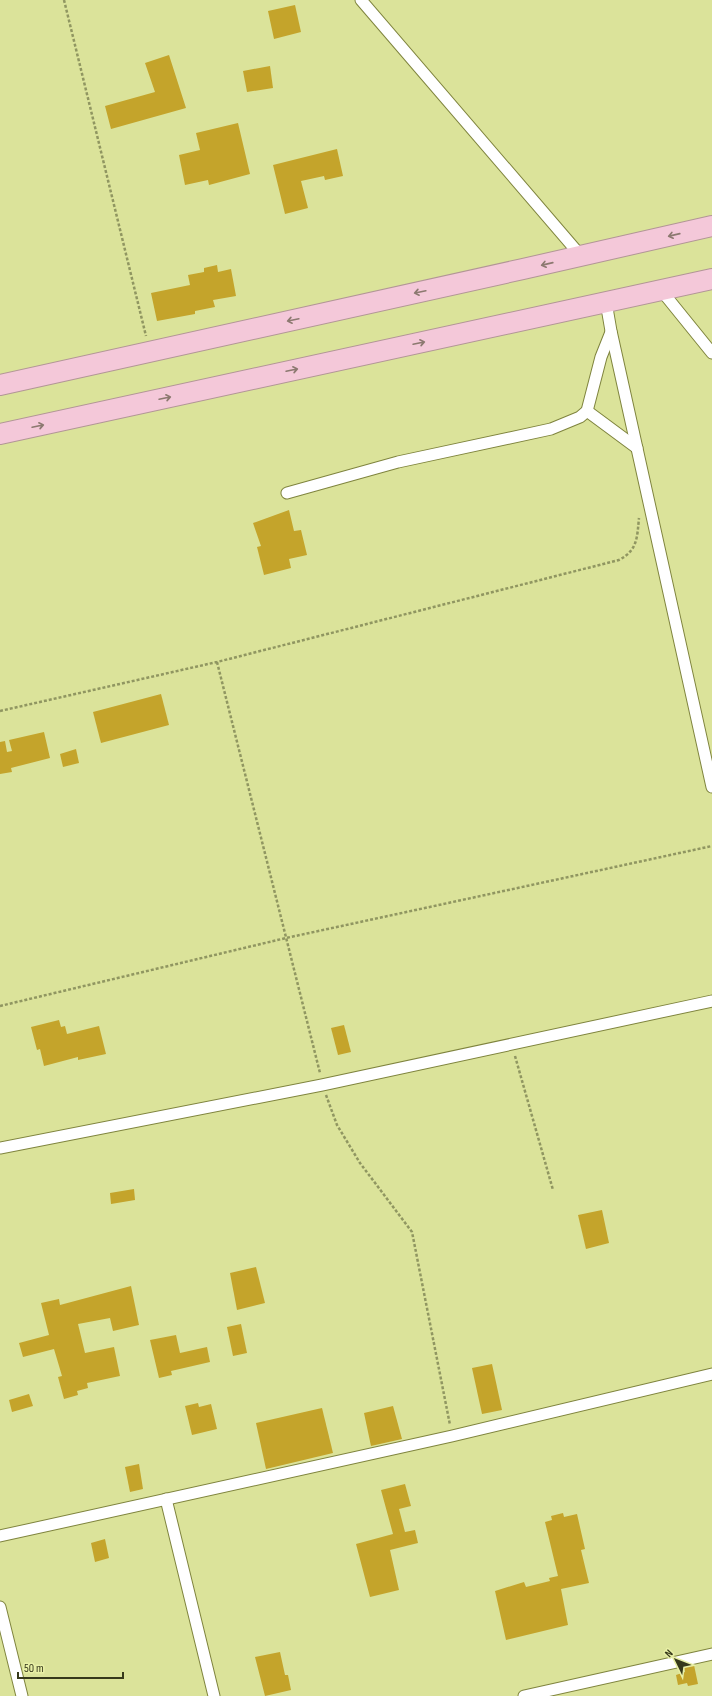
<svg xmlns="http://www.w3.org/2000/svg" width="712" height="1696" viewBox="0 0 712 1696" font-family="'Sofia Sans Condensed',sans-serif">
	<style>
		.building { fill: #c4a42b }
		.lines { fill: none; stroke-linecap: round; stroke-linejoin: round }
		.street-casing { stroke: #7f843e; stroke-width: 13 }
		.highway-casing { stroke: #b29696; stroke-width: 22 }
		.path { stroke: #909661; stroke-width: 2.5; stroke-dasharray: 3 2; stroke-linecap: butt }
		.street { stroke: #fff; stroke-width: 11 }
		.highway { stroke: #f4c8d9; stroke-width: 20 }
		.oneway { stroke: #8c7970 }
	</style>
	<rect width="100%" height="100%" fill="#dbe39a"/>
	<g class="building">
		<path d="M 295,5 L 301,32 L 274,39 L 268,11 Z"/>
		<path d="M 169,55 L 186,108 L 111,129 L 105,106 L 155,92 L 145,63 Z"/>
		<path d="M 270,66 L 273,88 L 247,92 L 243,71 Z"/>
		<path d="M 238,123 L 250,174 L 209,185 L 208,180 L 185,185 L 179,155 L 200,150 L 196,133 Z"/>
		<path d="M 337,149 L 343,176 L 325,180 L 324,176 L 301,181 L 308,208 L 285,214 L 273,165 Z"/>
		<path d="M 217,265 L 218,272 L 231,269 L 236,296 L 213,300 L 215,307 L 195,311 L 195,314 L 157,321 L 151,293 L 190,285 L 188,275 L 204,272 L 204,268 Z"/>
		<path d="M 289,510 L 294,531 L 301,530 L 307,555 L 289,559 L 291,568 L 264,575 L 257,547 L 261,546 L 253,523 Z"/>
		<path d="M 161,694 L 169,725 L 101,743 L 93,712 Z"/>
		<path d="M 44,732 L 50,758 L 11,768 L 12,772 L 0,774 L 0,742 L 5,741 L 7,752 L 12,751 L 9,740 Z"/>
		<path d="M 76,749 L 79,763 L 63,767 L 60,754 Z"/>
		<path d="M 59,1020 L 61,1027 L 65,1026 L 67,1034 L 99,1026 L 106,1054 L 78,1060 L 78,1057 L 44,1066 L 40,1049 L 37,1050 L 31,1027 Z"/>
		<path d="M 344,1025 L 351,1052 L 338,1055 L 331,1028 Z"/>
		<path d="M 134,1189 L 135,1200 L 111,1204 L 110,1193 Z"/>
		<path d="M 602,1210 L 609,1243 L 586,1249 L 578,1215 Z"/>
		<path d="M 256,1267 L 265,1303 L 237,1310 L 230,1273 Z"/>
		<path d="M 131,1286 L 139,1325 L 113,1331 L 110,1318 L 78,1324 L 85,1353 L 114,1347 L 120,1376 L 87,1383 L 88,1388 L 77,1391 L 78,1395 L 64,1399 L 58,1377 L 62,1376 L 54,1349 L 23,1357 L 19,1343 L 49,1335 L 41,1303 L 59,1299 L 60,1305 Z"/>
		<path d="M 241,1324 L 247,1353 L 233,1356 L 227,1327 Z"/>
		<path d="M 176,1335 L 180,1353 L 207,1347 L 210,1362 L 171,1371 L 172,1375 L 159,1378 L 150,1340 Z"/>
		<path d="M 492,1364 L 502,1410 L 482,1414 L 472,1368 Z"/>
		<path d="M 29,1394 L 33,1406 L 12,1412 L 9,1400 Z"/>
		<path d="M 198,1403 L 199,1407 L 211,1404 L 217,1429 L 192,1435 L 185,1406 Z"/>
		<path d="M 393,1406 L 402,1439 L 371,1446 L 364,1413 Z"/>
		<path d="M 322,1408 L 333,1453 L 266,1469 L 256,1423 Z"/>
		<path d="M 139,1464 L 143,1489 L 130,1492 L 125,1467 Z"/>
		<path d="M 405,1484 L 411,1506 L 399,1509 L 405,1532 L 415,1530 L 418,1543 L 390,1550 L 399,1590 L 370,1597 L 356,1544 L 393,1534 L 381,1490 Z"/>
		<path d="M 563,1513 L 564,1517 L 577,1514 L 585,1549 L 581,1550 L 589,1583 L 561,1589 L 568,1625 L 506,1640 L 495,1591 L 524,1582 L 526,1587 L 550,1581 L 549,1578 L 558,1576 L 545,1522 L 552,1520 L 551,1516 Z"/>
		<path d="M 105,1539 L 109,1558 L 95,1562 L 91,1543 Z"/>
		<path d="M 280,1652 L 285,1675 L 288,1675 L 291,1690 L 265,1696 L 255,1657 Z"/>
		<path d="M 694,1665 L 698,1684 L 688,1686 L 687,1683 L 678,1685 L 676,1675 L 685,1672 L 684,1667 Z"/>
	</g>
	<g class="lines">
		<g class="street-casing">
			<g id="street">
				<path d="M 361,0 L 581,256"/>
				<path d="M 661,290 L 712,353"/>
				<path d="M 606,302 L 611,331 L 712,787"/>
				<path d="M 587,411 L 637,448"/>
				<path d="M 287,493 L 398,462 L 551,429 L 580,417 L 587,411 L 601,357 L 611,332"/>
				<path d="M 0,1148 L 322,1085 L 712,1001"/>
				<path d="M 166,1499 L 214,1696"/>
				<path d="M 0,1536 L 452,1436 L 712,1374"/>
				<path d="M 0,1607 L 22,1696"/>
				<path d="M 524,1696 L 712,1654"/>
			</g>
		</g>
		<g class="highway-casing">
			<g id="highway">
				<path d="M 0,385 L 523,269 L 712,226"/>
				<path d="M 0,434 L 712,279"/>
			</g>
		</g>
		<g class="path">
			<path d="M 64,0 L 146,336"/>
			<path d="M 217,662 L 320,1073"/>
			<path d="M 0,711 L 217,662 L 619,560 C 638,550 637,537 639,518"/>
			<path d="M 0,1006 L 286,938 L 712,846"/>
			<path d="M 515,1056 L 553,1190"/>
			<path d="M 326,1095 L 337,1125 L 360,1163 L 412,1232 L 450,1425"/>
		</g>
		<use href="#street" class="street"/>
		<use href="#highway" class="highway"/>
	</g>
	<defs><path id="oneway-shaft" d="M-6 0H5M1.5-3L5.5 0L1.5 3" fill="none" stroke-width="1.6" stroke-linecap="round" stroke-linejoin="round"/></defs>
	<g class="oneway">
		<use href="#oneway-shaft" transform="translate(674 235) rotate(167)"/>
		<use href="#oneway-shaft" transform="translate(547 264) rotate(167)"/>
		<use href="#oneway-shaft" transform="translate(420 292) rotate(168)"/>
		<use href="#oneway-shaft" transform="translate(293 320) rotate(168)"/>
		<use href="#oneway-shaft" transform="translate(419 343) rotate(-12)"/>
		<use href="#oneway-shaft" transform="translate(292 370) rotate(-12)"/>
		<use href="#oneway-shaft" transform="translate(165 398) rotate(-12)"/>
		<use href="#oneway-shaft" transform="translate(38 426) rotate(-12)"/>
	</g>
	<g transform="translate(676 1660) rotate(313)" stroke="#e9f0a6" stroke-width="3" paint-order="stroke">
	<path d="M0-3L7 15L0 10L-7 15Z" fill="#36391b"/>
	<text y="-6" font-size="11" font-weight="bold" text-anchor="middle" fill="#36391b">N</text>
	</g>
	<path d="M18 1672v6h105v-6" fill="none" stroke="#36391b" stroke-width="2"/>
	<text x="24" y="1672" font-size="12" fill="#36391b" stroke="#e9f0a6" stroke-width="3" paint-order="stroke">50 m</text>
</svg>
